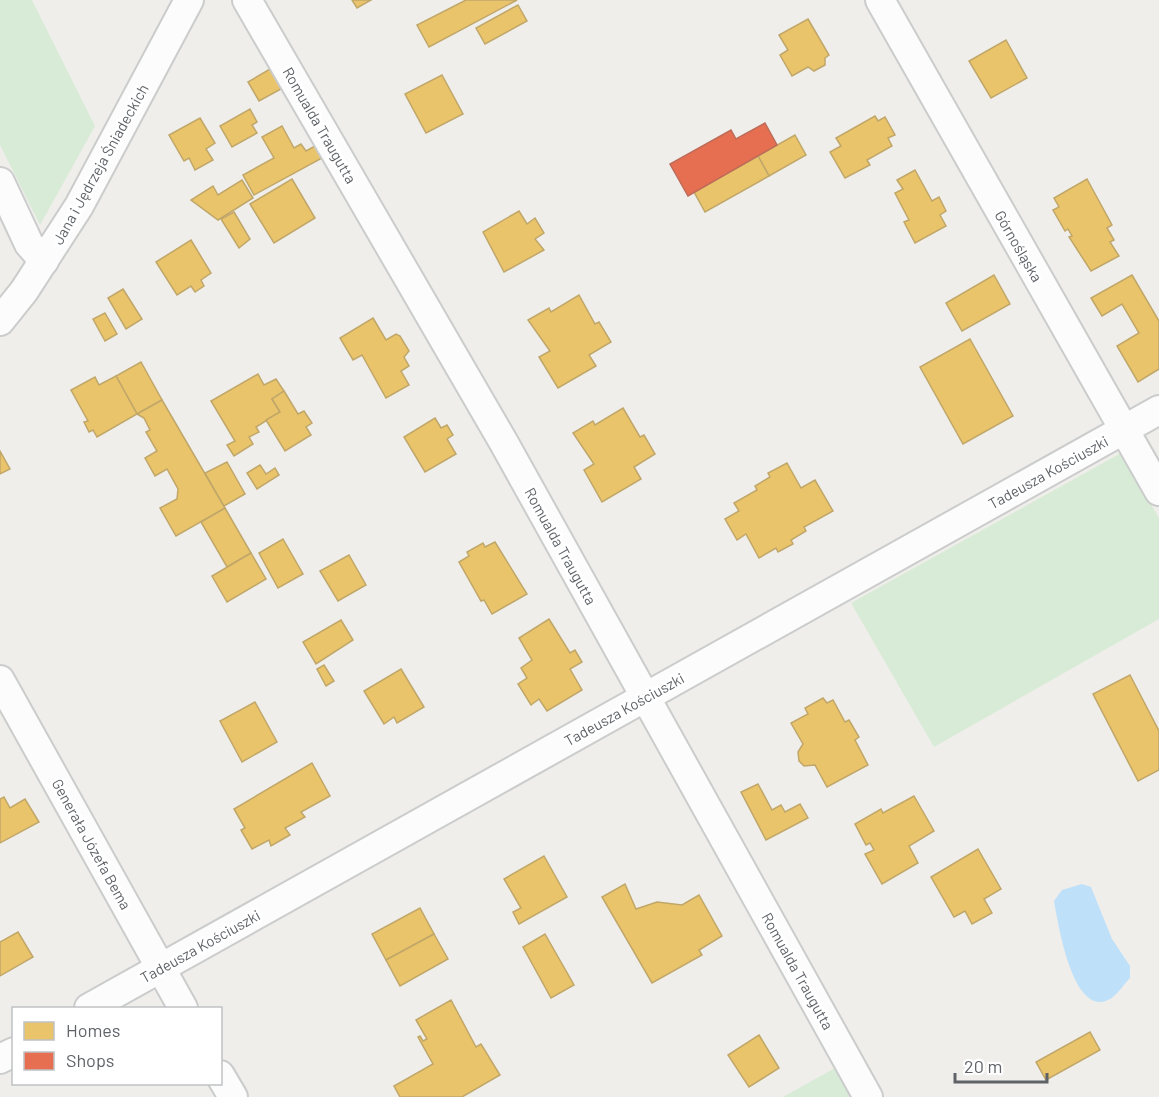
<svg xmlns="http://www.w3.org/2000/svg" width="1159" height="1097" viewBox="0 0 1159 1097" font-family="Barlow,sans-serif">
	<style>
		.green { fill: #d8ebd6 }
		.water { fill: #bfe0f9 }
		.homes { fill: #e9c46a; stroke: #c0a769; stroke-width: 1.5 }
		.shops { fill: #e76f51; stroke: #be6b58; stroke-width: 1.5 }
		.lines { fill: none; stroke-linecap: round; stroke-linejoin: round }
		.street-casing { stroke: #cbcccc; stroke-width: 32 }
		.street { stroke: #fdfcfc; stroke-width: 28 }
		.labels { text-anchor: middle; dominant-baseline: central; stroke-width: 6; stroke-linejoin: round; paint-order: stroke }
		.street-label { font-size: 15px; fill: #5f6368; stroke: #fff }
	</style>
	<rect width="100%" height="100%" fill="#efeeea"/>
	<g class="green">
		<path d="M 0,0 L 32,0 L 95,126 L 40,225 L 0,145 Z"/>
		<path d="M 1121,453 L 1159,518 L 1159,619 L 934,747 L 851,603 Z"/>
		<path d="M 835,1068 L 851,1097 L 783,1097 Z"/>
	</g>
	<path class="water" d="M 1082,884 L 1091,887 L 1112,939 L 1130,966 L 1130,978 C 1124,984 1118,994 1110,999 C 1073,1020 1058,923 1054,901 L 1062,890 Z"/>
	<g class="homes">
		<path d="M 352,0 L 371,0 L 357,8 Z"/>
		<path d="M 466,0 L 517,0 L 429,47 L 417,25 Z"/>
		<path d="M 518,5 L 527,21 L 485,44 L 476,28 Z"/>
		<path d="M 808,19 L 829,55 L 825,58 L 825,65 L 814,71 L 808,67 L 792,76 L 780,55 L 788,50 L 779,35 Z"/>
		<path d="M 1006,40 L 1027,78 L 991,98 L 969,61 Z"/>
		<path d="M 270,69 L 281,89 L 259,101 L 248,82 Z"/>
		<path d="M 442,75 L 463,114 L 426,133 L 405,94 Z"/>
		<path d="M 250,109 L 257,122 L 252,125 L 257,133 L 232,147 L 220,126 Z"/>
		<path d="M 875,116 L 878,121 L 885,117 L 895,135 L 888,138 L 892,146 L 867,160 L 870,165 L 845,178 L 830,152 L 841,146 L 836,138 Z"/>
		<path d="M 200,118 L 215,143 L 206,149 L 213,160 L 195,170 L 189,158 L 184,161 L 169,135 Z"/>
		<path d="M 282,126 L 294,148 L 301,144 L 306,151 L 315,146 L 322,158 L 254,195 L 243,175 L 274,158 L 262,137 Z"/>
		<path d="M 795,135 L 806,155 L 769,176 L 758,156 Z"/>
		<path d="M 758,156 L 769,176 L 705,212 L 694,192 Z"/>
		<path d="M 915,170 L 932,201 L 939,197 L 946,211 L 940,215 L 946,226 L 915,243 L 904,222 L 909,220 L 895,193 L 903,189 L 897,180 Z"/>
		<path d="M 292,179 L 315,218 L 274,243 L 250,204 Z"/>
		<path d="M 1087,179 L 1112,225 L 1107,228 L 1114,240 L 1110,242 L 1119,256 L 1091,271 L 1069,237 L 1072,236 L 1068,229 L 1065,231 L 1053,210 L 1059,207 L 1054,198 Z"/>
		<path d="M 242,180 L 253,198 L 218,220 L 191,200 L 213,186 L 218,195 Z"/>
		<path d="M 519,211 L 527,224 L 535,218 L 544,233 L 535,239 L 544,250 L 504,272 L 483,232 Z"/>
		<path d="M 234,212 L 250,239 L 239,248 L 221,219 Z"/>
		<path d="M 191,240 L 211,273 L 201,280 L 204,286 L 195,292 L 191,286 L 177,295 L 156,262 Z"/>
		<path d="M 994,275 L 1010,304 L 962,331 L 946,303 Z"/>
		<path d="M 1132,275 L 1159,321 L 1159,369 L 1138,382 L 1117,346 L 1139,333 L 1122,304 L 1102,316 L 1091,298 Z"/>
		<path d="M 123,289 L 142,319 L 126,329 L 108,298 Z"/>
		<path d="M 579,295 L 595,324 L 599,322 L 611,342 L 589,355 L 596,366 L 558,388 L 539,357 L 550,351 L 528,320 L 549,308 L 551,312 Z"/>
		<path d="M 105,313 L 117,334 L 105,341 L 93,319 Z"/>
		<path d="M 373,318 L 386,340 L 396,334 L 400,336 L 409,351 L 404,357 L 409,366 L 401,371 L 409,385 L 386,398 L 362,355 L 353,360 L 340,338 Z"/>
		<path d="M 970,339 L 1013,416 L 963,444 L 920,367 Z"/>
		<path d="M 141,362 L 162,400 L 137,414 L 116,376 Z"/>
		<path d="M 258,374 L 264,385 L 276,379 L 284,391 L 272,399 L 280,412 L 256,427 L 259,432 L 249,437 L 253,444 L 234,456 L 227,445 L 235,441 L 211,401 Z"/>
		<path d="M 116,376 L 137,414 L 97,437 L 93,430 L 89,432 L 84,422 L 88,421 L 71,390 L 95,377 L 99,385 Z"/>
		<path d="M 284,391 L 298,414 L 304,411 L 312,423 L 306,427 L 311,435 L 285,451 L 266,420 L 280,412 L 272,399 Z"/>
		<path d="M 162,400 L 225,508 L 176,536 L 160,508 L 177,499 L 178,489 L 167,469 L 155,476 L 145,458 L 157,451 L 146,432 L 150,430 L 144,418 L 137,414 Z"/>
		<path d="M 623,408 L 640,437 L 644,435 L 655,454 L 634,467 L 641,479 L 602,502 L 584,470 L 594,464 L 573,433 L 593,421 L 595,425 Z"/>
		<path d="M 435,418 L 441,428 L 447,425 L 453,435 L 447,439 L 456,454 L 425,472 L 404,437 Z"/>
		<path d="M 0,451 L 10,469 L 0,474 Z"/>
		<path d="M 227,462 L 245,494 L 224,506 L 205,473 Z"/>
		<path d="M 787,463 L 801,488 L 815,480 L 833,511 L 804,527 L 806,531 L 791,540 L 793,544 L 778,552 L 776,548 L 759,558 L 746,534 L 737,540 L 725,519 L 739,511 L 734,503 L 757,490 L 755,486 L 770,477 L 768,473 Z"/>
		<path d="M 260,465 L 266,474 L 275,468 L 279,475 L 257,489 L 247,473 Z"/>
		<path d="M 225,508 L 251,553 L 227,567 L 201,522 Z"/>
		<path d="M 283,539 L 303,574 L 278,588 L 259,553 Z"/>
		<path d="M 495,542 L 527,594 L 492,614 L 484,600 L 481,601 L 459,562 L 469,556 L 467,552 L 483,543 L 485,547 Z"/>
		<path d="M 251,553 L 266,579 L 227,602 L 212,576 Z"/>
		<path d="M 349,555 L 366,585 L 338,601 L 320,571 Z"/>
		<path d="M 549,619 L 570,653 L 575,650 L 582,662 L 570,669 L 582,690 L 547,711 L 539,699 L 531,705 L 518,684 L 527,678 L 521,668 L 532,660 L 519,638 Z"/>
		<path d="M 341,620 L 353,640 L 316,664 L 303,642 Z"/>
		<path d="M 324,665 L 334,681 L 326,686 L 317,669 Z"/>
		<path d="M 401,669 L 424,707 L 397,723 L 394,717 L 384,724 L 364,691 Z"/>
		<path d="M 1130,675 L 1159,731 L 1159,770 L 1138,781 L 1093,694 Z"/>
		<path d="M 823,698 L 827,703 L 833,700 L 845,722 L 849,720 L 859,737 L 855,740 L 868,765 L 827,787 L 815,765 L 804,766 L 799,761 L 798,752 L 803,744 L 791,723 L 808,714 L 805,708 Z"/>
		<path d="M 255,702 L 277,742 L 242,762 L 220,721 Z"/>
		<path d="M 312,763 L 330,796 L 301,812 L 305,817 L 285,828 L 290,835 L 271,846 L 269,840 L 252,849 L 241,830 L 245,828 L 234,809 Z"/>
		<path d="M 758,784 L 772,810 L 781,805 L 785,812 L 800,804 L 808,818 L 766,840 L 741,792 Z"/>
		<path d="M 914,796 L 934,831 L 909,846 L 918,863 L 882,884 L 865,854 L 874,850 L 870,843 L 866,845 L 855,824 L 881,809 L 883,813 Z"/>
		<path d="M 4,797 L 10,808 L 25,799 L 39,822 L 0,843 L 0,799 Z"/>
		<path d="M 978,849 L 1001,889 L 984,899 L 992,913 L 972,924 L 965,911 L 954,917 L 931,877 Z"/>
		<path d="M 544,856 L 567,897 L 519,924 L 513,912 L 521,908 L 504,879 Z"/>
		<path d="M 625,884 L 636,909 L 657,902 L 682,905 L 699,895 L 722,936 L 699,950 L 702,955 L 652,983 L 602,897 Z"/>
		<path d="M 420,908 L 434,934 L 386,960 L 372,934 Z"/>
		<path d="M 18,932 L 33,957 L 0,976 L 0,942 Z"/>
		<path d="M 434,934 L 448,959 L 400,986 L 386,960 Z"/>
		<path d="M 545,934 L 574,985 L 551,998 L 523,947 Z"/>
		<path d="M 451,1000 L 476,1047 L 481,1044 L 500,1075 L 462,1097 L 400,1097 L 394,1086 L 433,1064 L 418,1037 L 420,1036 L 423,1041 L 427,1039 L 416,1020 Z"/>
		<path d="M 1090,1032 L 1100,1050 L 1046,1080 L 1036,1062 Z"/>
		<path d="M 759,1035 L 779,1068 L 749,1087 L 728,1055 Z"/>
	</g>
	<path class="shops" d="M 765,123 L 777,145 L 688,196 L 670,164 L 731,130 L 736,139 Z"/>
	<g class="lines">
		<g class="street-casing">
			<g id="street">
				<path d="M 247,0 L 504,443 L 868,1097"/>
				<path d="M 880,0 L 1159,491"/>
				<path d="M 0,182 L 29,244 L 44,261"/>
				<path d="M 0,321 L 24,291 L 79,206 L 189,0"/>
				<path d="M 0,680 L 183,1008"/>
				<path d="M 89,1008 L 1159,410"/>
				<path d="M 0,1059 L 14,1052"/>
				<path d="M 220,1075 L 233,1097"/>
			</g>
		</g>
		<use href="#street" class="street"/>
	</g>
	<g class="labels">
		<g class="street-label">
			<text transform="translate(320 125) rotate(60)">Romualda Traugutta</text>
			<text transform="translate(100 164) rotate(-61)">Jana i Jędrzeja Śniadeckich</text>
			<text transform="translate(1019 246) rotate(60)">Górnośląska</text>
			<text transform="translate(1048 472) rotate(-29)">Tadeusza Kościuszki</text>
			<text transform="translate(561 546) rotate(61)">Romualda Traugutta</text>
			<text transform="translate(624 709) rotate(-29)">Tadeusza Kościuszki</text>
			<text transform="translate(92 844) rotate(61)">Generała Józefa Bema</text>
			<text transform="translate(200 946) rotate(-29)">Tadeusza Kościuszki</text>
			<text transform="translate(798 971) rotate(61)">Romualda Traugutta</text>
		</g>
	</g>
	<rect x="12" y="1007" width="210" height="78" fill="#ffffff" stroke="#bfc1c3" stroke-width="1.5"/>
	<rect x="24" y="1022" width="30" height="18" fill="#e9c46a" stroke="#bfc1c3" stroke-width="1.5"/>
	<text x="66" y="1037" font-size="18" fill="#5f6368">Homes</text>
	<rect x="24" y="1052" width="30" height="18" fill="#e76f51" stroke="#bfc1c3" stroke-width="1.5"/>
	<text x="66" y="1067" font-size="18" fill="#5f6368">Shops</text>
	<path d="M955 1073v9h92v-9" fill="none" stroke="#5f6368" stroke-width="3"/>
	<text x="964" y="1073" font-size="18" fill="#5f6368" stroke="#ffffff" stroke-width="4.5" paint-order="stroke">20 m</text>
</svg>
